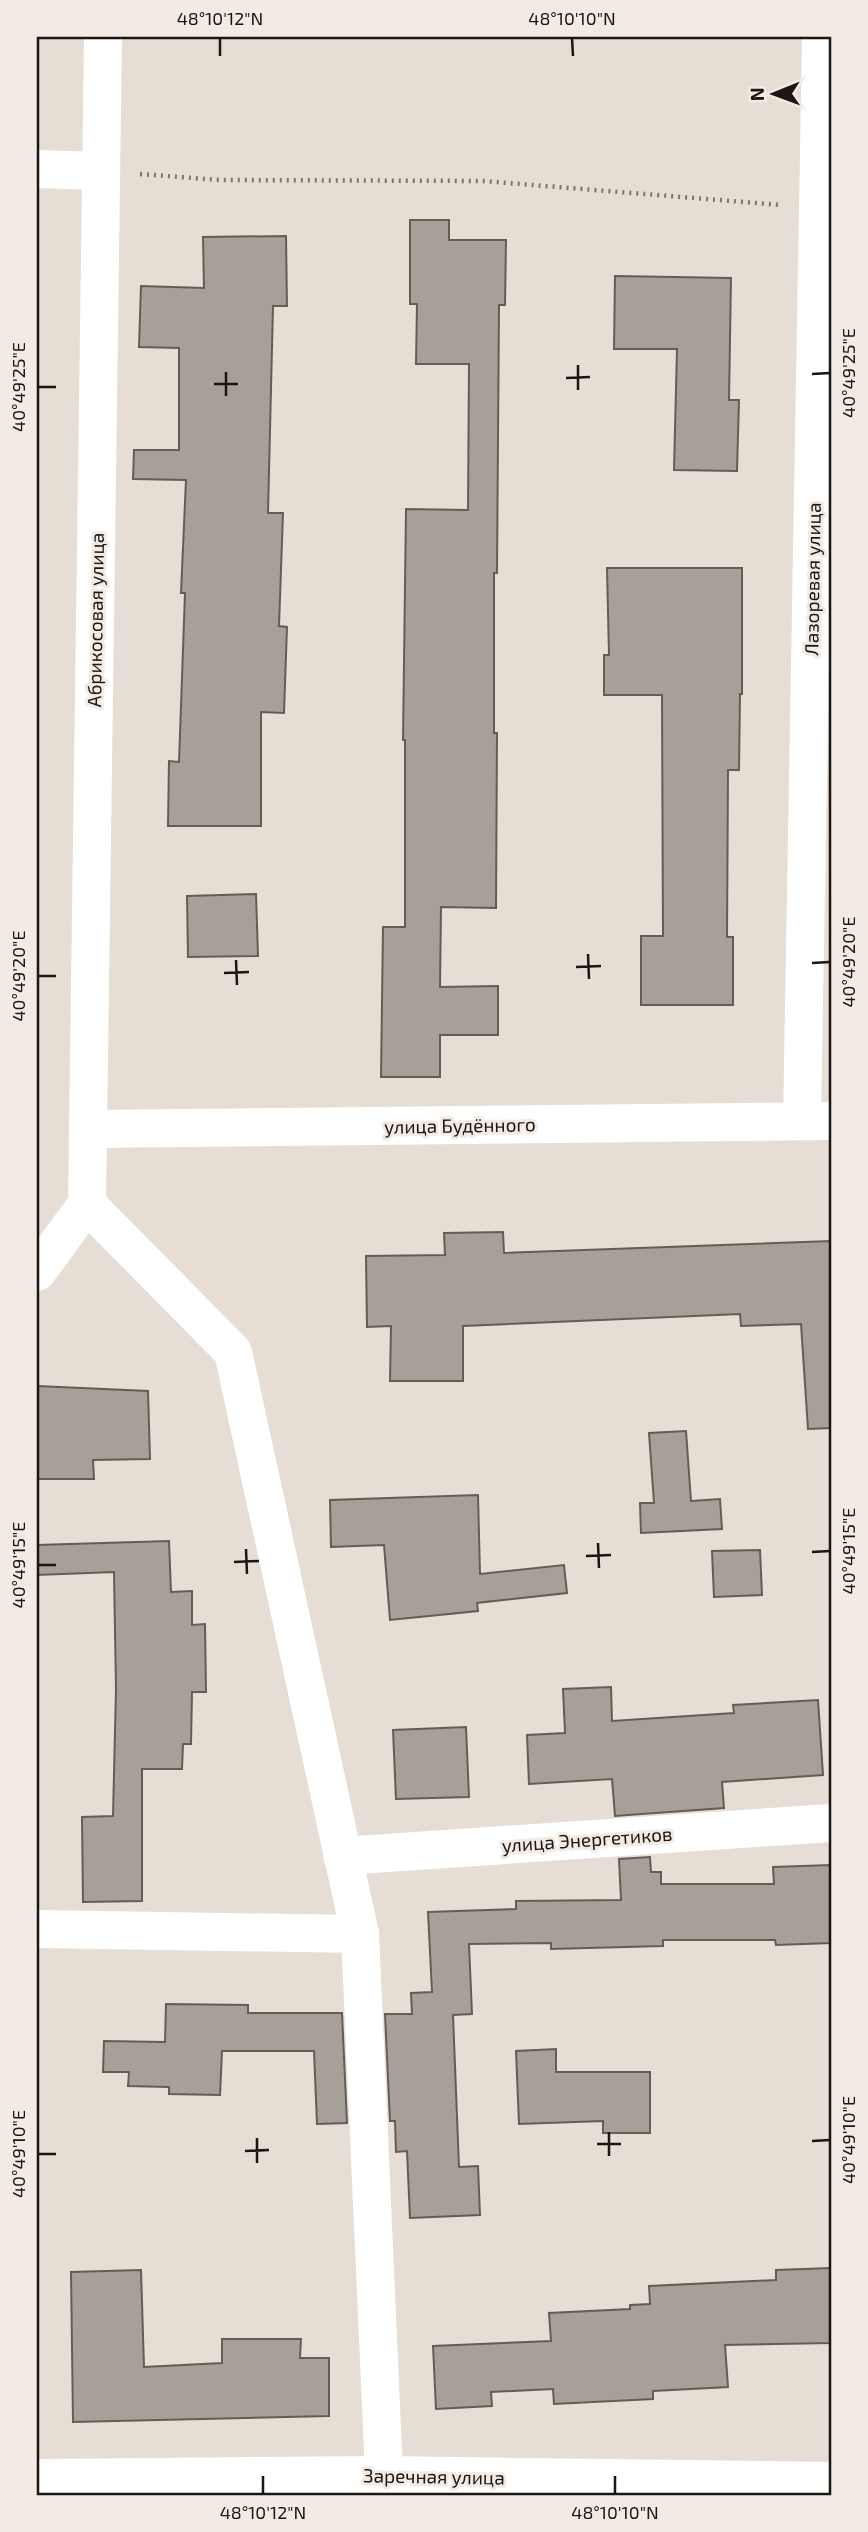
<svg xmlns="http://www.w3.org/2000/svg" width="868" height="2532" viewBox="0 0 868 2532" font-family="'Exo 2',sans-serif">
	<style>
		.building { fill: #a7a098; stroke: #645d56; stroke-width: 2 }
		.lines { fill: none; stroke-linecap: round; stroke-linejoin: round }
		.path { stroke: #7c7671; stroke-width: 4.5; stroke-dasharray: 2 5; stroke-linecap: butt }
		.minor { stroke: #fff; stroke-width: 38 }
		.ticks { fill: none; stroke: #191613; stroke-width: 2.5 }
		.labels { text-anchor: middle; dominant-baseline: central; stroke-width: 6; stroke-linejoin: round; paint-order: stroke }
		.street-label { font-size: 19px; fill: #191613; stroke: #f3ebe3 }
		.neatline { fill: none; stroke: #191613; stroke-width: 2.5 }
		.ticks-label { font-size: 18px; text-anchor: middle; fill: #191613 }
	</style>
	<rect width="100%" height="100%" fill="#e6ddd5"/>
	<g class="building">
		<path d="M 410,220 L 449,220 L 449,240 L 506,240 L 505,305 L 499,305 L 497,573 L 494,573 L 494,733 L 497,733 L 496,908 L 441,907 L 440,987 L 498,986 L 498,1035 L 440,1035 L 440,1077 L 381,1077 L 383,927 L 405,927 L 405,740 L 403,740 L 406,509 L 468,510 L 469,364 L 416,364 L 417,304 L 410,304 Z"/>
		<path d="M 286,236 L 287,306 L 273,306 L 268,513 L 283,513 L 279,626 L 287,627 L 284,713 L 261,712 L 261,826 L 168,826 L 169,761 L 179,762 L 185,593 L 181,593 L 186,480 L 133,479 L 134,450 L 179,450 L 179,348 L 139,347 L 141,286 L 204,288 L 203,237 Z"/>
		<path d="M 615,276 L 731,278 L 729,400 L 739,400 L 737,471 L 674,470 L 677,349 L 614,349 Z"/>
		<path d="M 607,568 L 742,568 L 742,694 L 740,694 L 739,770 L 728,770 L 727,937 L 733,937 L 733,1005 L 641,1005 L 641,936 L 663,936 L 662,695 L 604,695 L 604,655 L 609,655 Z"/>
		<path d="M 256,894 L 258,956 L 188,957 L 187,896 Z"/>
		<path d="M 503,1232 L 504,1253 L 831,1241 L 831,1428 L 808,1429 L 801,1324 L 741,1326 L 740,1314 L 463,1326 L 463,1381 L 390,1381 L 391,1326 L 367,1327 L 366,1256 L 445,1255 L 444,1233 Z"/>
		<path d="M 37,1386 L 148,1391 L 150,1459 L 93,1460 L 94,1479 L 37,1479 Z"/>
		<path d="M 686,1431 L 691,1501 L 720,1499 L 722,1529 L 641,1533 L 640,1503 L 654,1503 L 649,1433 Z"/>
		<path d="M 478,1495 L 480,1574 L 564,1565 L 567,1593 L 477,1603 L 478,1611 L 390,1620 L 384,1545 L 331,1547 L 330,1500 Z"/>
		<path d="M 169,1541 L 171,1592 L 192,1591 L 192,1625 L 205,1624 L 206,1692 L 192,1692 L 191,1744 L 183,1744 L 182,1769 L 142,1769 L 142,1901 L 83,1902 L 82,1817 L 113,1816 L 116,1689 L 114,1572 L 37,1575 L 37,1545 Z"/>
		<path d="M 760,1550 L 762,1595 L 714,1597 L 712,1551 Z"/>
		<path d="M 611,1687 L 612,1721 L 734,1713 L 733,1705 L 818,1700 L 823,1775 L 722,1782 L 724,1808 L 615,1816 L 612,1779 L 529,1784 L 527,1735 L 565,1733 L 563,1689 Z"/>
		<path d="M 466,1727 L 469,1797 L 396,1799 L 393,1730 Z"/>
		<path d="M 650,1857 L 651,1872 L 661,1872 L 661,1884 L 774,1884 L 773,1867 L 831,1865 L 831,1943 L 776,1945 L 775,1940 L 663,1940 L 663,1946 L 551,1949 L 551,1943 L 469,1944 L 472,2014 L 453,2015 L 459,2167 L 478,2166 L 480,2215 L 410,2218 L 407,2151 L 396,2152 L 395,2121 L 390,2121 L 385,2014 L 412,2014 L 411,1993 L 432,1992 L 428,1912 L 516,1909 L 516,1901 L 621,1900 L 619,1859 Z"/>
		<path d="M 166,2004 L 248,2005 L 248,2013 L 342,2013 L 347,2123 L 317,2124 L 314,2051 L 222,2051 L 220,2095 L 169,2094 L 169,2087 L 128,2086 L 129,2072 L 103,2072 L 104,2041 L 165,2042 Z"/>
		<path d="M 556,2049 L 556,2072 L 650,2072 L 650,2133 L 603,2133 L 603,2121 L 519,2124 L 516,2051 Z"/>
		<path d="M 831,2268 L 831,2343 L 725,2345 L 728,2387 L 653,2391 L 653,2399 L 554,2404 L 553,2389 L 491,2392 L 492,2406 L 436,2409 L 433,2346 L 551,2341 L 549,2313 L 630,2309 L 630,2305 L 650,2304 L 649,2286 L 776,2280 L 776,2270 Z"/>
		<path d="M 141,2270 L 144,2367 L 222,2363 L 222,2339 L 301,2339 L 300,2358 L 329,2358 L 329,2416 L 73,2422 L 71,2272 Z"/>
	</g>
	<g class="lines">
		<path class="path" d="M 140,174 L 219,180 L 483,181 L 781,205"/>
		<g class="minor">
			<path d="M 37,169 L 101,171"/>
			<path d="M 802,1121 L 821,37"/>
			<path d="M 88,1129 L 831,1121"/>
			<path d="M 87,1204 L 233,1352 L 360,1934 L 385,2495"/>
			<path d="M 87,1204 L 103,37"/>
			<path d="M 37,1272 L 87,1204"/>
			<path d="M 342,1856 L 831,1823"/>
			<path d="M 37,1929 L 360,1934"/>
			<path d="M 37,2478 L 384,2475 L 831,2481"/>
		</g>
	</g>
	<path class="ticks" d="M 220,38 L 220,56M 572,38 L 573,56M 578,365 L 578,390M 226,372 L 226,396M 812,374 L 830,373M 566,378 L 590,377M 214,384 L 238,384M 38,387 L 56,387M 588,954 L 589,979M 236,960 L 237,985M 812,963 L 830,962M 576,967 L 601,966M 224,973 L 249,972M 38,976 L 56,976M 598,1543 L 599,1568M 246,1549 L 247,1574M 812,1552 L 830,1551M 586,1556 L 611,1555M 234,1562 L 259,1561M 38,1565 L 56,1565M 609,2132 L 609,2156M 257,2138 L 257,2163M 812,2141 L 830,2140M 597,2144 L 621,2144M 245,2151 L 269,2150M 38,2154 L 56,2154M 263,2476 L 263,2494M 615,2476 L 615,2494"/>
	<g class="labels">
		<g class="street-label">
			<text transform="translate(812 579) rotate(-89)">Лазоревая улица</text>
			<text transform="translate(95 620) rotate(-89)">Абрикосовая улица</text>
			<text transform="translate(460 1125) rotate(-1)">улица Будённого</text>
			<text transform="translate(587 1839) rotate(-4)">улица Энергетиков</text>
			<text transform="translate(434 2476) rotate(1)">Заречная улица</text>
		</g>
	</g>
	<rect width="868" height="2532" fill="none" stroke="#f3ebe3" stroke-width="77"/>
	<g transform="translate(774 94) rotate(269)" stroke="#f3ebe3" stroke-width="5" paint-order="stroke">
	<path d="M0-5L12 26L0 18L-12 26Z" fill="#191613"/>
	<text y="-10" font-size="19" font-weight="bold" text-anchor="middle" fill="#191613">N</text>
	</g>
	<rect x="38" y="38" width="792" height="2456" class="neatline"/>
	<g class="ticks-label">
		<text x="220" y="25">48°10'12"N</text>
		<text x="572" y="25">48°10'10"N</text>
		<text transform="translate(849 373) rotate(-90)" y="6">40°49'25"E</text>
		<text transform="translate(19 387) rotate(-90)" y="6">40°49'25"E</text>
		<text transform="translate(849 962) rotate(-90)" y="6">40°49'20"E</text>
		<text transform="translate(19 976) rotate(-90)" y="6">40°49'20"E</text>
		<text transform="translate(849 1551) rotate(-90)" y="6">40°49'15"E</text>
		<text transform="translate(19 1565) rotate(-90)" y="6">40°49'15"E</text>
		<text transform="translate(849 2140) rotate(-90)" y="6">40°49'10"E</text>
		<text transform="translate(19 2154) rotate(-90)" y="6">40°49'10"E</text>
		<text x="263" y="2519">48°10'12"N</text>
		<text x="615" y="2519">48°10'10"N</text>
	</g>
</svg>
